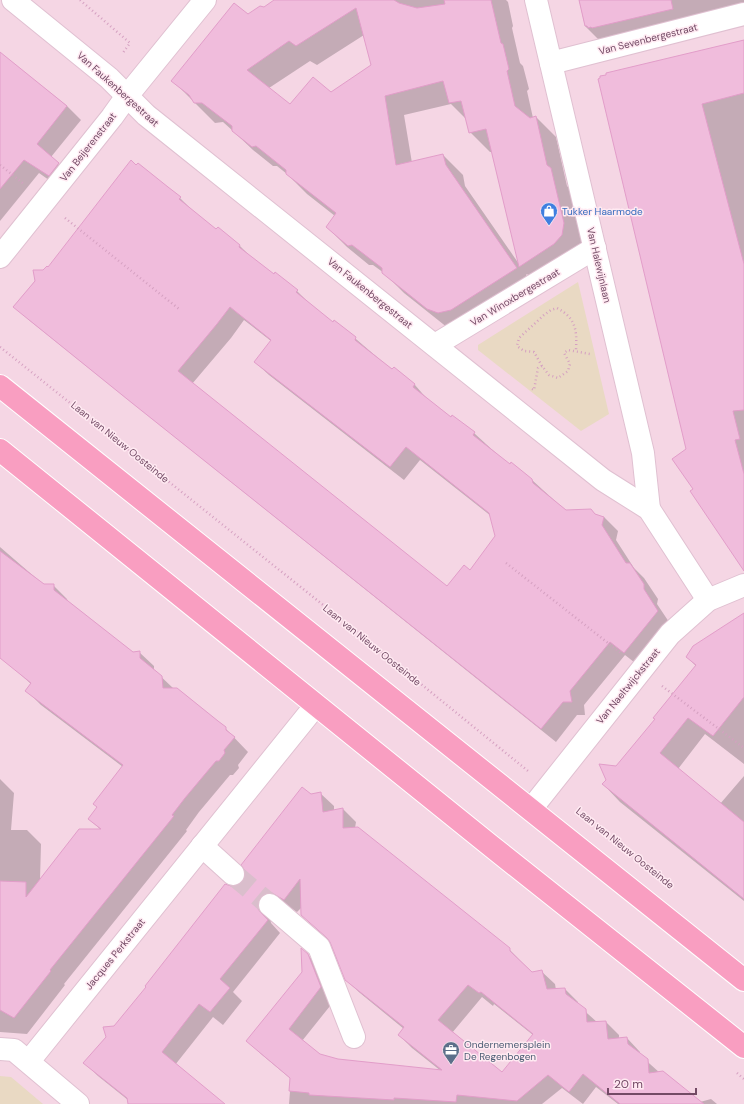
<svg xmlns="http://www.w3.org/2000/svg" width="744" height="1104" viewBox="0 0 744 1104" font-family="'DM Sans',sans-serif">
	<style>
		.residential { fill: #f5d6e4 }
		.green { fill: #e9d9c3 }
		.shadow { fill: #0003; fill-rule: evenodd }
		.building { fill: #f0bcdc; stroke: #e29dc9; fill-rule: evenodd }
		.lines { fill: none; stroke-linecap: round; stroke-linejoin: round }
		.minor-tunnel { stroke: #dabecc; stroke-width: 22; stroke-dasharray: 22 11; stroke-linecap: butt }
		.minor-casing { stroke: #e0c0d1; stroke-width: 24 }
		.major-casing { stroke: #fff; stroke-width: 24 }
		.path { stroke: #d5a0c1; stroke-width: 2.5; stroke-dasharray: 1 3; stroke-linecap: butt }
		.minor { stroke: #fff; stroke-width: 22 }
		.major { stroke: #f99ec1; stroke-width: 22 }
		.labels { text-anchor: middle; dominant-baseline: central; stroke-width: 3; stroke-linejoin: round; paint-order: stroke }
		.street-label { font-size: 10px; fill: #734a65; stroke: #ffeaf2 }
		.shop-label { font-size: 10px; fill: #366cbe; stroke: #ffeaf2; text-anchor: start }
		.service-label { font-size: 10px; fill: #4e5e75; stroke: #ffeaf2; text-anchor: start }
	</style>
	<rect width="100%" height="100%" fill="#fce4ee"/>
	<rect class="residential" x="0" y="0" width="744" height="1104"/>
	<g class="green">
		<path d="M 578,282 L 609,414 L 581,431 L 478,350 L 478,345 Z"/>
		<path d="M 0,1076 L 11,1077 L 43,1104 L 0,1104 Z"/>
	</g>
	<g class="shadow">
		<path d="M 276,0 L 506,0 L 508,2 L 513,26 L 512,28 L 520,63 L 523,66 L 529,89 L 527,91 L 533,118 L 536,117 L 556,137 L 567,186 L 570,189 L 583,244 L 539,286 L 527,274 L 526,275 L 536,289 L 448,328 L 404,293 L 384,273 L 373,265 L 369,265 L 347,247 L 327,227 L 335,216 L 307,194 L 287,174 L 277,166 L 273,166 L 253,150 L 233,131 L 223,122 L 215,123 L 173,81 L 248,15 L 264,8 ZM 364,35 L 372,66 L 331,93 L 290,106 L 269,88 L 310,61 L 317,65 ZM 451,104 L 467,120 L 470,132 L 490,152 L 492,152 L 519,264 L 465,186 L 463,175 L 443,155 L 412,163 L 404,115 Z"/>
		<path d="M 579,0 L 744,0 L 744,15 L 605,46 L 585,26 Z"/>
		<path d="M 744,40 L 744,566 L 694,489 L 687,450 L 599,80 Z"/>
		<path d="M 0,53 L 67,106 L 81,120 L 51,157 L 72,178 L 63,190 L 39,173 L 0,221 Z"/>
		<path d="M 180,198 L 194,212 L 217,231 L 239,245 L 254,260 L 297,291 L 311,305 L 333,323 L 335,321 L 392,370 L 394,368 L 415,385 L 428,400 L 451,418 L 474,433 L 510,466 L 532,480 L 566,511 L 591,510 L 597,516 L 604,517 L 618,531 L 616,540 L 634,568 L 644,578 L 658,599 L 657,604 L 671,625 L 639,666 L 625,655 L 584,705 L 585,715 L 577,715 L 556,742 L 29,320 L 15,306 L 43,271 L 48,268 ZM 244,320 L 271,341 L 255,362 L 269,375 L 404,480 L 420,460 L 491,516 L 496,536 L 470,571 L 447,587 L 192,384 L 231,338 Z"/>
		<path d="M 0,547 L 44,585 L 53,585 L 67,599 L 68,602 L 132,653 L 139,652 L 154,666 L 154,670 L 174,689 L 225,728 L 248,752 L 238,765 L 239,768 L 233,775 L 230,775 L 199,812 L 186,830 L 187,831 L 64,984 L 65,985 L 27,1034 L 0,1032 L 0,779 L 14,793 L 11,830 L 27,830 L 41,844 L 40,880 L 101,830 L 89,819 L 98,808 L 94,804 L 123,767 L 41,705 L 27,691 L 31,684 L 5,660 L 0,619 Z"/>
		<path d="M 744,614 L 744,764 L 705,734 L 678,769 L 720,804 L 744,776 L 744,901 L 620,802 L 603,784 L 656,719 L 696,666 L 687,657 Z"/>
		<path d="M 320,793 L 334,806 L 334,811 L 343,809 L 356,822 L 355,828 L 509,949 L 532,973 L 541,971 L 555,984 L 556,990 L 565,989 L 578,1002 L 578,1005 L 598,1023 L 606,1022 L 619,1035 L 619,1039 L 627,1038 L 640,1052 L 640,1055 L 660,1073 L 700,1102 L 711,1099 L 717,1104 L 618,1104 L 596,1087 L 583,1104 L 562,1088 L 542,1104 L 289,1104 L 291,1079 L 261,1054 L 248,1041 L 303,972 L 308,955 L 321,969 L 334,1001 L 302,1041 L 320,1055 L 338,1060 L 441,1071 L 412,1048 L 399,1035 L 404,1029 L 360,993 L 346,980 L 331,942 L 302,915 L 302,907 L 297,912 L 286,905 L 270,917 L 271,923 L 280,933 L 233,992 L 242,1001 L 223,1025 L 213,1017 L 175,1065 L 223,1104 L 133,1104 L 98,1076 L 85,1063 L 231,887 L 237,887 L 243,883 L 310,795 ZM 482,997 L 493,1006 L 494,1004 L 533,1035 L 502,1073 L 452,1033 Z"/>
	</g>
	<g class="building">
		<path d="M 274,0 L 394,0 L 399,3 L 417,8 L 445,4 L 444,0 L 491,0 L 501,43 L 503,44 L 509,69 L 507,71 L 515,106 L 530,118 L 536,116 L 547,165 L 551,168 L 564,223 L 562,235 L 554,244 L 519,267 L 486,129 L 469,133 L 461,101 L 449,103 L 443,81 L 385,96 L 396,165 L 443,154 L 446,165 L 517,268 L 451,310 L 438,313 L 427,309 L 382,273 L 382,268 L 352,245 L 348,246 L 326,227 L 336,213 L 286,174 L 286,170 L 256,146 L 252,147 L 232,131 L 232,126 L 202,103 L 194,103 L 189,95 L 171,81 L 234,3 L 248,14 L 260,6 L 264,7 ZM 356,8 L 371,65 L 331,92 L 313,77 L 290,104 L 247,70 L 289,41 L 296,46 Z"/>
		<path d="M 579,0 L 671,0 L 673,9 L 592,28 L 591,27 L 588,28 L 587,26 L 585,26 Z"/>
		<path d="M 744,40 L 744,93 L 702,104 L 744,264 L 744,410 L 733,411 L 740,439 L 735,440 L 744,474 L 744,571 L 690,491 L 693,489 L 672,459 L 686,449 L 598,79 L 600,78 L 600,76 L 606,75 L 606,73 Z"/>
		<path d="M 0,52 L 67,106 L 37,144 L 59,163 L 49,176 L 24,160 L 0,189 Z"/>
		<path d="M 131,160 L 136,165 L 138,163 L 168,187 L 181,197 L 179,199 L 216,229 L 218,227 L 240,245 L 239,247 L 274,274 L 275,272 L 298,290 L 296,292 L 333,322 L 334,320 L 356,337 L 355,340 L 392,369 L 394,367 L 415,384 L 413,387 L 451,417 L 452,415 L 475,432 L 473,435 L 510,464 L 511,462 L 532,479 L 533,483 L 566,510 L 591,509 L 595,514 L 604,517 L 602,525 L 626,563 L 630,563 L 644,584 L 644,589 L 658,611 L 624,653 L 610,642 L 570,691 L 572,702 L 563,702 L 541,729 L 132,403 L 13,307 L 35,281 L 33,270 L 43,270 L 47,266 L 48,267 ZM 230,307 L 271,340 L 254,362 L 390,467 L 406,447 L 489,513 L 495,536 L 470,570 L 464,565 L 447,586 L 178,371 L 217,324 Z"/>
		<path d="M 0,551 L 44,584 L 54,584 L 54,590 L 133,652 L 140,651 L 140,658 L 162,676 L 163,688 L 177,688 L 218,721 L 226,727 L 226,730 L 235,737 L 224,750 L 225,753 L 219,761 L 216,761 L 185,798 L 172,815 L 174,816 L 50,970 L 51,971 L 14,1018 L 0,1010 L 0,881 L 26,882 L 26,897 L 79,829 L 101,829 L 88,819 L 97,807 L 93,804 L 123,765 L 25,691 L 31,683 L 0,658 Z"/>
		<path d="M 744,613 L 744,697 L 713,736 L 688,718 L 660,753 L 744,822 L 744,899 L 602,784 L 606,780 L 599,764 L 616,766 L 655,719 L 653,718 L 696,665 L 686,657 L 693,646 Z"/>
		<path d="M 302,787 L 311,794 L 321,792 L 323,812 L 343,808 L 343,828 L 358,827 L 510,948 L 510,951 L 532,972 L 542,970 L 547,989 L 565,988 L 566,994 L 586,1009 L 587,1022 L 606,1021 L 608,1039 L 627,1037 L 628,1044 L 648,1059 L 649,1073 L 663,1071 L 704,1104 L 620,1104 L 583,1074 L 569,1092 L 548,1075 L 517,1101 L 457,1095 L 456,1102 L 394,1098 L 394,1100 L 309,1095 L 309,1093 L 289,1091 L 290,1078 L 246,1041 L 302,972 L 301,948 L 308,954 L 321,987 L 289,1029 L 320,1054 L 338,1059 L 442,1070 L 398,1035 L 404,1027 L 345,980 L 330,942 L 327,938 L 301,915 L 300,879 L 284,900 L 272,893 L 266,893 L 260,897 L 258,903 L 258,909 L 262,914 L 268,920 L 220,979 L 230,988 L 210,1012 L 199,1004 L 162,1052 L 225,1104 L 128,1104 L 127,1098 L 83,1063 L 106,1037 L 103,1027 L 114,1026 L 146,987 L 145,986 L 225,884 L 231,886 L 236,886 L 242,882 L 245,877 L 245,871 L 241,865 ZM 468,985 L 479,993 L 481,992 L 533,1034 L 502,1072 L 438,1020 Z"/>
	</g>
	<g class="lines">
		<path class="minor-tunnel" d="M 233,874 L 270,905"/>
		<g class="minor-casing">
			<g id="minor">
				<path d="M 13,0 L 109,78 L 146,115 L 603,480 L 649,509 L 708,600"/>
				<path d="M 536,0 L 643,453 L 649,509"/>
				<path d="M 551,63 L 744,14"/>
				<path d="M 0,257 L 112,117 L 127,96 L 205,0"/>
				<path d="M 435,345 L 595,248"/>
				<path d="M 531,809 L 670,634 L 708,600 L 744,585"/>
				<path d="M 202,846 L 233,874"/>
				<path d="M 270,905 L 319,947 L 354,1037"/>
				<path d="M 0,1049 L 14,1050 L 78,1104"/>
				<path d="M 29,1061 L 316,705"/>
			</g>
		</g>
		<g class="major-casing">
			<g id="major">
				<path d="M 0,386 L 744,980"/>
				<path d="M 0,450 L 491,846 L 744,1047"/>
			</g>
		</g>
		<g class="path">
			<path d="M 80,0 L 130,43 L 122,54"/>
			<path d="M 0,165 L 24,184"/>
			<path d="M 65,218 L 179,309"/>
			<path d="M 0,347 L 352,628 L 528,771"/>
			<path d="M 542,366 L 534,352 L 524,351 L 517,346 L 519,338 L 544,315 L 551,310 L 557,308 C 576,318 577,330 576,350"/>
			<path d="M 532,389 L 534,390 L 538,368 L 542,366 L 549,375 L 558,378 L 568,371 L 570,364 L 564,353 L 568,350 L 590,354 L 591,353"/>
			<path d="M 506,563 L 622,654"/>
			<path d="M 662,686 L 744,748"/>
			<path d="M 737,1073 L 744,1079"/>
		</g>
		<use href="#minor" class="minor"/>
		<use href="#major" class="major"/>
	</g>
	<defs>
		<g id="shop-pin" transform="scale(0.9)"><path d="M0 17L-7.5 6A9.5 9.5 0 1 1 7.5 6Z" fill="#3f7fe0" stroke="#ffeaf2"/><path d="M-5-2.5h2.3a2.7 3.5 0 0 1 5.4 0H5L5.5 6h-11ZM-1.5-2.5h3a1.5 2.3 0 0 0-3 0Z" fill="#fff"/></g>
		<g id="office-pin" transform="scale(0.9)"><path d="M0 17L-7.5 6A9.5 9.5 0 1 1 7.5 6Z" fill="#5c6f8a" stroke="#ffeaf2"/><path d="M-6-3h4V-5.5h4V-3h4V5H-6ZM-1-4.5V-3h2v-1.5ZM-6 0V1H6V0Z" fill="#fff"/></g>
	</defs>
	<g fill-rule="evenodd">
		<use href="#shop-pin" x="549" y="211"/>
		<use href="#office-pin" x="451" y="1050"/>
	</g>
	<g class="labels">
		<g class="street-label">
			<text transform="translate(648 39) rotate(-14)">Van Sevenbergestraat</text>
			<text transform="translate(118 89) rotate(42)">Van Faukenbergestraat</text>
			<text transform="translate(88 147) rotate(-52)">Van Beijerenstraat</text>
			<text transform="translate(599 265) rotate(77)">Van Halewijnlaan</text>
			<text transform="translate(370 293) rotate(39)">Van Faukenbergestraat</text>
			<text transform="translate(515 297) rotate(-31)">Van Winoxbergestraat</text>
			<text transform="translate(120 442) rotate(39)">Laan van Nieuw Oosteinde</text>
			<text transform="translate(372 645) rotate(39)">Laan van Nieuw Oosteinde</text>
			<text transform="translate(628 686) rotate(-51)">Van Naeltwijckstraat</text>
			<text transform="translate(625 848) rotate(39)">Laan van Nieuw Oosteinde</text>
			<text transform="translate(115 954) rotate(-51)">Jacques Perkstraat</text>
		</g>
		<g class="shop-label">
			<text x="562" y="211">Tukker Haarmode</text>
		</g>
		<g class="service-label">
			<text x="464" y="1044">Ondernemersplein<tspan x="464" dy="12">De Regenbogen</tspan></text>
		</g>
	</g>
	<path d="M608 1088v6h88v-6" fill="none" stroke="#734a65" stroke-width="2"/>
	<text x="614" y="1088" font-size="12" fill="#734a65" stroke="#ffeaf2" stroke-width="3" paint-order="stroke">20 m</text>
</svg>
